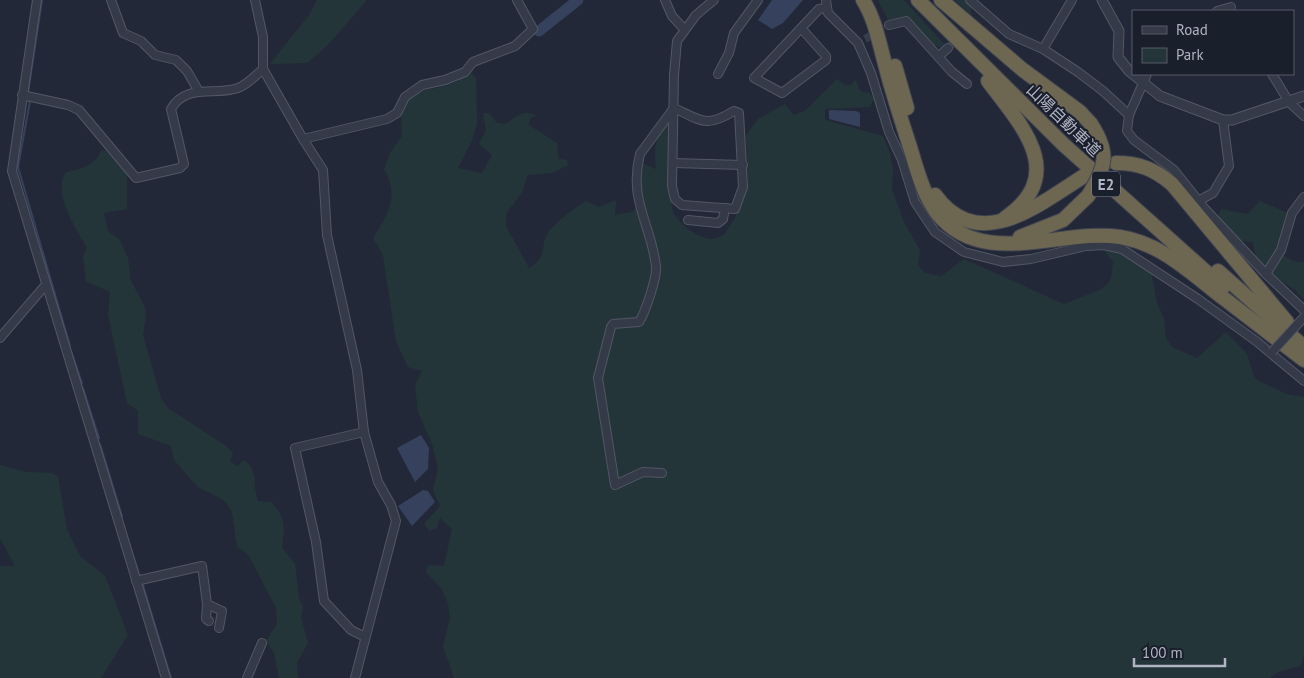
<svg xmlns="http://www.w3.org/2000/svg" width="1304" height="678" viewBox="0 0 1304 678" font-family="'PT Sans','Noto Sans JP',sans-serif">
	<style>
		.green { fill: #243539 }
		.water { fill: #36415e }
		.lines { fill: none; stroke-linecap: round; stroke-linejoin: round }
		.stream { stroke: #36415e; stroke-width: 2 }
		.river { stroke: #36415e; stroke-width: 11 }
		.minor-tunnel { stroke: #373d4c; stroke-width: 8; stroke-dasharray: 8 4; stroke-linecap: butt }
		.minor-casing { stroke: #535765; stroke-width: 10 }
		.tertiary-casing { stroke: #535765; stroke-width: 11 }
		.motorway-casing { stroke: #404452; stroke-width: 16 }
		.minor { stroke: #353a48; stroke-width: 8 }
		.tertiary { stroke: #353a48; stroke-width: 9 }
		.motorway { stroke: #6d6752; stroke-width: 14 }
		.minor-bridge-casing { stroke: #535765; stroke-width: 10; stroke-linecap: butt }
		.motorway-bridge-casing { stroke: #404452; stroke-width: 16; stroke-linecap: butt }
		.minor-bridge { stroke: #353a48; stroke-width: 8 }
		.motorway-bridge { stroke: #6d6752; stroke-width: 14 }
		.labels { text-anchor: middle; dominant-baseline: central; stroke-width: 4; stroke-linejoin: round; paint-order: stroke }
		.shield { fill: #1a1f2c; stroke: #838796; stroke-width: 1 }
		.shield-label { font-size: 15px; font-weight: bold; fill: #b0b4c4 }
		.street-label { font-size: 16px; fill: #b0b4c4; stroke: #1a1f2c }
	</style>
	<rect width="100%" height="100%" fill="#222837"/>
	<g class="green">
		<path d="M 317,0 L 367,0 L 327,46 L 307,63 L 270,64 L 309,15 Z"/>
		<path d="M 878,0 L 904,0 L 944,44 L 940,47 C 926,44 918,23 904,16 L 888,20 Z"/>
		<path d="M 955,0 L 965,0 L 970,6 L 972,16 Z"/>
		<path d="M 470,72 L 476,78 L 477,124 L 472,141 L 458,168 L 482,173 L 492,155 L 479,144 L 486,130 L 483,113 L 489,113 L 497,123 L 506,124 C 515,117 525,108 536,116 L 530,118 L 529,125 L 557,143 L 559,159 L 567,160 L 568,165 L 552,173 L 528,175 L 522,192 L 506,214 L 506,226 L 529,268 C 549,256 539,245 549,231 C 554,224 577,206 586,201 L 599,207 L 616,200 L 615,215 L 632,212 L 642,201 L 642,163 L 656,169 C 654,152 654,134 669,123 C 668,150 667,180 672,208 C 674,221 699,240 713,239 C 716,239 720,236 724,235 L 736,216 L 748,183 L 746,135 L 758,119 L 785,104 L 794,115 L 806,110 L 837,79 L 845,85 L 850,85 L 856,80 L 860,91 L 869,93 L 874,98 L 870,107 L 825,109 L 825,120 L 883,136 L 890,153 L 893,170 L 892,189 L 904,222 L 920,250 L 918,265 L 925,273 L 941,276 L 964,259 L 1064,304 L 1102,289 L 1111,279 L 1113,262 L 1104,250 C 1123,248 1137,261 1151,271 L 1157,303 L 1164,319 L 1166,338 L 1172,347 L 1197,358 L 1226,332 L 1247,354 L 1255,379 L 1286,394 L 1304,397 L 1304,654 L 1301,666 L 1278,672 L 1270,678 L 454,678 L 443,646 L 450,618 L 448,603 L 441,588 L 426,572 L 428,565 L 444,566 L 452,529 L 440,518 L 437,528 L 429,531 L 424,524 L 440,506 L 433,491 L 438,468 L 432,444 L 418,412 L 415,385 L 422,371 L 408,367 L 396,342 L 383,255 L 373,238 C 388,214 400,196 384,169 L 390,153 L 402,136 C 396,71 438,103 470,72 Z"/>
		<path d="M 101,150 L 107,151 L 127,175 L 127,209 L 104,213 L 108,231 L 120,240 L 128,258 L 131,281 L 145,307 L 146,315 L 143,335 L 161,398 L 168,408 L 226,446 L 233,453 L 230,461 L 237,466 L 244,460 C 259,471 252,485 258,501 L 271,502 C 286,517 285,527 282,547 L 295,564 L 299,598 L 303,607 L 301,617 L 308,643 L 297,663 L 298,678 L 279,678 L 274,653 L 266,641 L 277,624 L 276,608 L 248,554 L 237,547 L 232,512 L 224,500 L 198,487 L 174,460 L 171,446 L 138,434 L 138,411 L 127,403 L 108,314 L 110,292 L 86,281 L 83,256 L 87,248 C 76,229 52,193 66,172 C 82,169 95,166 101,150 Z"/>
		<path d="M 1260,201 L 1288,213 L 1280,246 L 1266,267 L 1256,258 L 1253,242 L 1242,241 L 1217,218 L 1221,209 L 1248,214 Z"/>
		<path d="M 1283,255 L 1293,261 L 1304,262 L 1304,300 L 1294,289 L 1269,274 Z"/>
		<path d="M 0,465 L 26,472 L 52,473 L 58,477 L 67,529 L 80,556 L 105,576 L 128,635 L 101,678 L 0,678 L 0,566 L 15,566 L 0,538 Z"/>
	</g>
	<g class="water">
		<path d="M 772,0 L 803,0 L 783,23 L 772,29 L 758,20 Z"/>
		<path d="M 829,110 L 856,111 L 860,113 L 860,127 L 829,119 Z"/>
		<path d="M 421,435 L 429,448 L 428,469 L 415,482 L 397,448 Z"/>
		<path d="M 423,490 L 428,491 L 435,502 L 412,526 L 398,506 Z"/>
	</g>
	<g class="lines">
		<g class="stream">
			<path d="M 28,93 L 42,0"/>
			<path d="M 30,101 L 18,167 L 70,346"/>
			<path d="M 71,351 L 82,383"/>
			<path d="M 83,388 L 99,438"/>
			<path d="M 100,444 L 122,516"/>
			<path d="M 122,522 L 140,577"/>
			<path d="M 142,582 L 171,678"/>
		</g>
		<path class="river" d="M 539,31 L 578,0"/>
		<g class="minor-tunnel">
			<path d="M 865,39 L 889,25"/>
			<path d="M 948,48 L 973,24"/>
		</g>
		<g class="minor-casing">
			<g id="minor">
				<path d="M 37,0 L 12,171 L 166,678"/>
				<path d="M 111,0 L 123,33 L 141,41 L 155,55 L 176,60 L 187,71 L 198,90"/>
				<path d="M 255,0 L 263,37 L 263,69 L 303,139 L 323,170 L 327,235 L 357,370 L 364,432 L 378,482 L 391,505 L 396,521 L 355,678"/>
				<path d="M 665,0 L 672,16 L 684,29"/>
				<path d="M 826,0 L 828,13 L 858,43 L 871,73 L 889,132 L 902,160 L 915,202 L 935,232 L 964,252 L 1003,262 L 1031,259 L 1086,246 L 1104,245 L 1122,249 L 1198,299 L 1256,341 L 1304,381"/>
				<path d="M 970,0 L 1009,34 L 1043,49 L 1078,72 L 1103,91 L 1129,115 L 1127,131 L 1134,140 L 1174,170 L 1205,209 L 1266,274 L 1304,310"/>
				<path d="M 1217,11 L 1231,7"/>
				<path d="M 889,25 L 906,21 L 952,72 L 967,84"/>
				<path d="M 801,28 L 826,56 L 826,60 L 782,93 L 754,78 L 819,9 L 826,8"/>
				<path d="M 1043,49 L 1072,0"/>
				<path d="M 939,56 L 948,48"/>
				<path d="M 718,74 L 729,53 L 734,33 L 758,0"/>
				<path d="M 1272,74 L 1289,102 L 1304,116"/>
				<path d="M 22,95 L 68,105 L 79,110 L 136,178 L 180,168 L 184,164 L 171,109 C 186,83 215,96 238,88 C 247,85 256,75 263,69"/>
				<path d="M 674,108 C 702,121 706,128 734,111 L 739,113 L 743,187 L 735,209 L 682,205 L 675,199 L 672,186 L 674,75 L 677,41 L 696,15 L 714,0"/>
				<path d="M 1129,115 L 1147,74"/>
				<path d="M 303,139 L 387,119 L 397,113 L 405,97 L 422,85 L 445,80 L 465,72 L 473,62 L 515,46 L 533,29 L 517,0"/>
				<path d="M 673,163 L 743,165"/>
				<path d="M 1198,201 L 1213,193 L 1229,166 L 1223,120"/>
				<path d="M 688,220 L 718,223 L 723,219 L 725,208"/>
				<path d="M 1266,274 L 1281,250 L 1292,213 L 1304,197"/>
				<path d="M 0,338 L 43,288 L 47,287"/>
				<path d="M 364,432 L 295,448 L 316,542 L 324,601 L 351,630 L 365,637"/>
				<path d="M 662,473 L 643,472 L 615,485 L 598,378 L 611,327 L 613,324 L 639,322 C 645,313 657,278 656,267 C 652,226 628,201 640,154 L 674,108"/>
				<path d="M 136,581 L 202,566 L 207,604 L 206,619 L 209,621"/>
				<path d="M 207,604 L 222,611 L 219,628"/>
				<path d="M 247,678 L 262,643"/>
			</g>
		</g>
		<g class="tertiary-casing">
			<path id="tertiary" d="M 1102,0 L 1119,31 L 1118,57 L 1129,71 L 1160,96 L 1223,120 L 1232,120 L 1304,96"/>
		</g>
		<g class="motorway-casing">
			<g id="motorway">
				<path d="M 863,0 C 875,19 879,42 885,64 C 892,92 901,119 910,147 C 917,170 923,194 937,213 C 982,270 1061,228 1120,237 C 1162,243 1194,276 1226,300 C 1252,320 1278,340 1304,360"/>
				<path d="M 918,0 L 1064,145 L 1223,287"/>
				<path d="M 941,0 L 1023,70 L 1080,112 L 1091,124"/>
				<path d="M 895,66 L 907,108"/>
				<path d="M 988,81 C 1021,125 1069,174 1005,218"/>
				<path d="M 1116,163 C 1139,163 1154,169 1172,184 L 1287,322"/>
				<path d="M 935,195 C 979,255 1038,205 1084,176"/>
				<path d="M 1020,237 L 1063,220 L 1088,196"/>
				<path d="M 1218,271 L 1304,347"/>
			</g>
		</g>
		<use href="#minor" class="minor"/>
		<use href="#tertiary" class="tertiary"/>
		<use href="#motorway" class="motorway"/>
		<g class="minor-bridge-casing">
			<path id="minor-bridge" d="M 1272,352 L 1304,317"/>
		</g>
		<g class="motorway-bridge-casing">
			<path id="motorway-bridge" d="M 1088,196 C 1106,167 1110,153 1091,124"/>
		</g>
		<use href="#minor-bridge" class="minor-bridge"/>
		<use href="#motorway-bridge" class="motorway-bridge"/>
	</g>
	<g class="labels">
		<rect class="shield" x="1092" y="171.5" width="28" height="25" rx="4"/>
		<g class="shield-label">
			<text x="1106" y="184">E2</text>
		</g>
		<g class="street-label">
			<text transform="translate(1064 120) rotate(44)">山陽自動車道</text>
		</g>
	</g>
	<rect x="1132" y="10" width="162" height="65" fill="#1a1f2c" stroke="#565b69"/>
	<rect x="1142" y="26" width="25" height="8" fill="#353a48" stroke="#565b69"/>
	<text x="1176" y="35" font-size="15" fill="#b0b4c4">Road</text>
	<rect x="1142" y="48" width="25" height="15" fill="#243539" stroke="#565b69"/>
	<text x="1176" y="60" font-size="15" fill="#b0b4c4">Park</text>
	<path d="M1134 658v8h91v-8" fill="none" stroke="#b0b4c4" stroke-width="2.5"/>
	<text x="1142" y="658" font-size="15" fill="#b0b4c4" stroke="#1a1f2c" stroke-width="4" paint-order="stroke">100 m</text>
</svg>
